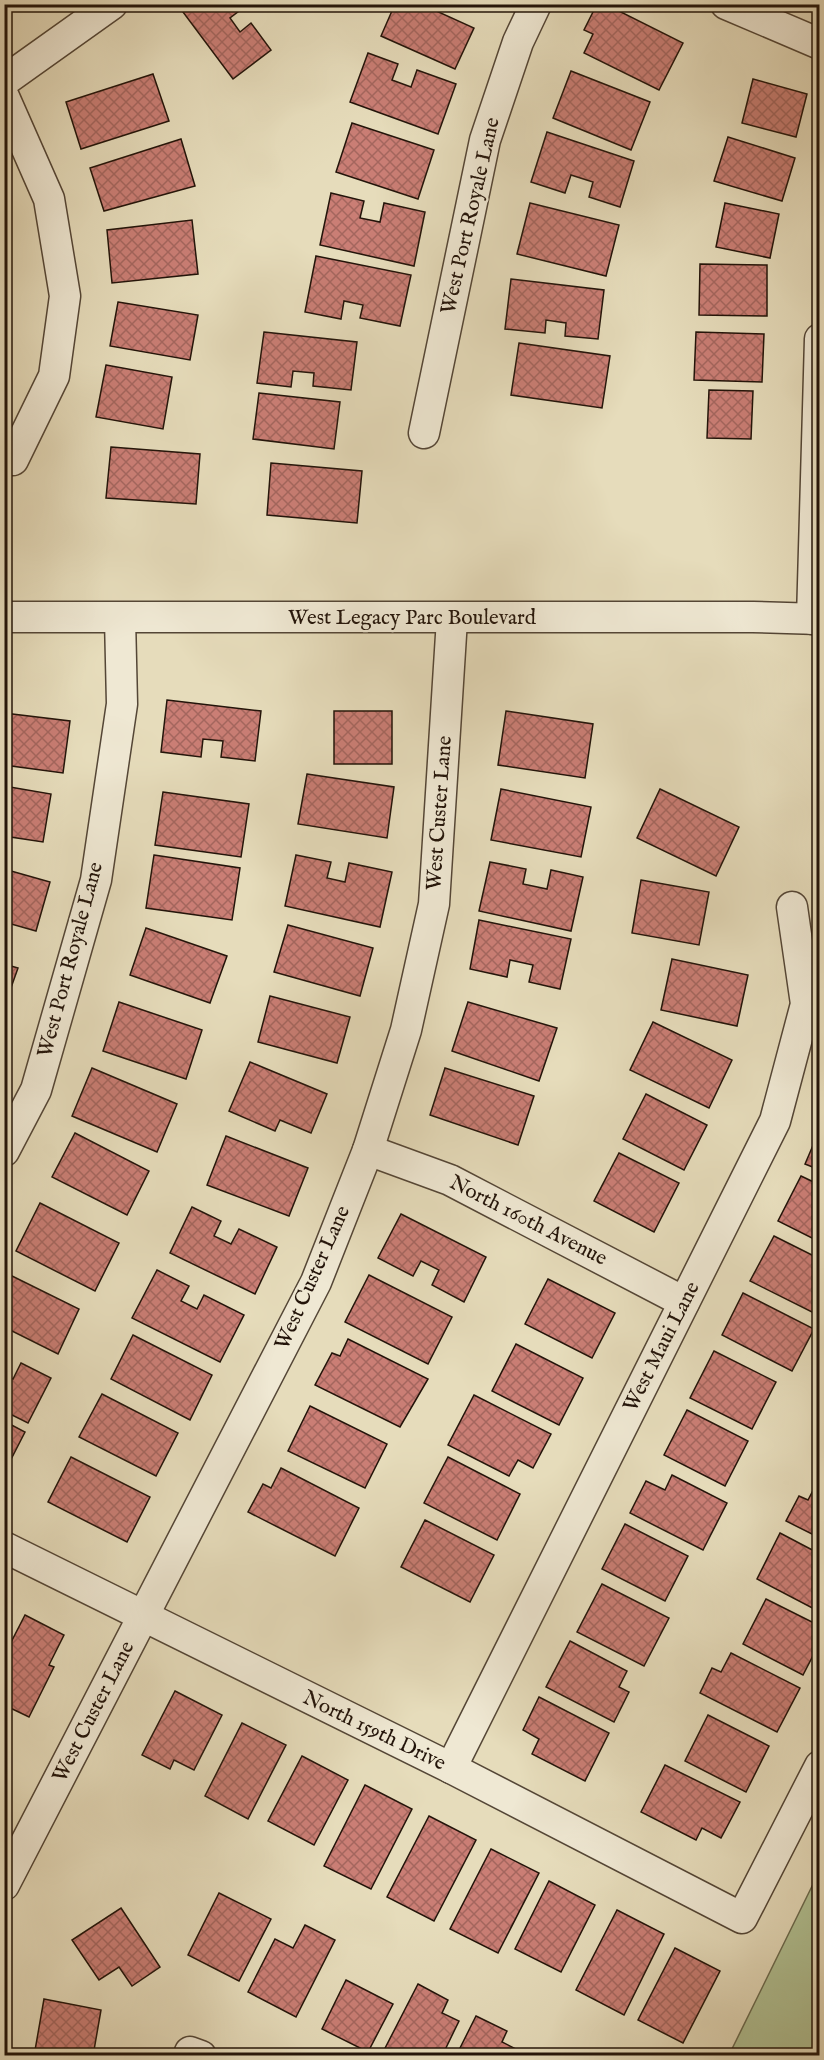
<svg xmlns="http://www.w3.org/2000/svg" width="824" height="2060" viewBox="0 0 824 2060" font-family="'IM FELL English',serif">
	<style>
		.green { fill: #b1c193; stroke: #6a6a4e; stroke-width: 1.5 }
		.building { fill: url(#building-cross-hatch); stroke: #23140a; stroke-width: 1.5 }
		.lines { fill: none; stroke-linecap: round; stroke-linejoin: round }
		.minor-casing { stroke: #544636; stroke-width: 33 }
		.minor { stroke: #efe8d3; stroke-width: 30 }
		.labels { text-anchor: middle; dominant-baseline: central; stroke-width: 4.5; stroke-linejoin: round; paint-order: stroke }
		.street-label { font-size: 21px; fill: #23140a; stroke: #efe8d3 }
	</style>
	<defs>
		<pattern id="building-cross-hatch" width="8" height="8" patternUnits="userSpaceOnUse" patternTransform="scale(1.5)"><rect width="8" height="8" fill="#ca7e75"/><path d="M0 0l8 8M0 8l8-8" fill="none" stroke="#a4665e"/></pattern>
	</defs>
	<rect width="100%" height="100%" fill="#e6dcbb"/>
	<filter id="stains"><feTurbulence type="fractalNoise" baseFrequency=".00333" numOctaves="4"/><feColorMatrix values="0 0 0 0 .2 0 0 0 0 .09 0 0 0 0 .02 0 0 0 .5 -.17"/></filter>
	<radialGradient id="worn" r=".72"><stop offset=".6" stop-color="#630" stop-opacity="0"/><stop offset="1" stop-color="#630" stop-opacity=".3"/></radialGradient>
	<path class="green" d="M 819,1872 L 819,2055 L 729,2055 Z"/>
	<g class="building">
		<path d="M 177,4 L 241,4 L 243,8 L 230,18 L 240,32 L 251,23 L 271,50 L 233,79 Z"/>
		<path d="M 395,4 L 421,4 L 474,28 L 455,69 L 381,36 Z"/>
		<path d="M 597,4 L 605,4 L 683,43 L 659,90 L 584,53 L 593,34 L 584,30 Z"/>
		<path d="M 368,53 L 398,64 L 392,80 L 411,87 L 417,70 L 456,84 L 438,134 L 350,102 Z"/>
		<path d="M 571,71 L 650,102 L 631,150 L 553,118 Z"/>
		<path d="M 153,74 L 169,121 L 81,149 L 66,102 Z"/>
		<path d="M 753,79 L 807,94 L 796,137 L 742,123 Z"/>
		<path d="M 352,123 L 434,150 L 418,199 L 336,172 Z"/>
		<path d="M 547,132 L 634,161 L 620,207 L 589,197 L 593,182 L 571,175 L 565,193 L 531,182 Z"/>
		<path d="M 728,137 L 795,158 L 782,201 L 714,181 Z"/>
		<path d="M 181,139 L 195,186 L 104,211 L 90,168 Z"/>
		<path d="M 331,193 L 364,201 L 360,218 L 380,222 L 384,203 L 425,212 L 414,266 L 320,245 Z"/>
		<path d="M 530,203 L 619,225 L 606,276 L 517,254 Z"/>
		<path d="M 725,203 L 779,214 L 770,258 L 716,247 Z"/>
		<path d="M 192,220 L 198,274 L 112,283 L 107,230 Z"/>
		<path d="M 316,256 L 411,275 L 400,326 L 360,318 L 363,305 L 344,301 L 341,319 L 305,312 Z"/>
		<path d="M 700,264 L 767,265 L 767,316 L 699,315 Z"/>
		<path d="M 511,279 L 604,290 L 598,339 L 565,336 L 566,323 L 546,320 L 545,333 L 505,329 Z"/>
		<path d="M 118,302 L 198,315 L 190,360 L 110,346 Z"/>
		<path d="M 264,332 L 357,342 L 351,390 L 313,386 L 314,373 L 293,371 L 291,387 L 257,383 Z"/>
		<path d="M 696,332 L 764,334 L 762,382 L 694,380 Z"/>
		<path d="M 519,343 L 610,356 L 602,408 L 511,395 Z"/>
		<path d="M 106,365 L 172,377 L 163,429 L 96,417 Z"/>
		<path d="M 709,390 L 753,391 L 751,439 L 707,438 Z"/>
		<path d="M 259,393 L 340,402 L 334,449 L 253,439 Z"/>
		<path d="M 111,447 L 200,454 L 196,504 L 106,498 Z"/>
		<path d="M 271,463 L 362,471 L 357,523 L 267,515 Z"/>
		<path d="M 167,700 L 261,711 L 255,761 L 221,757 L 223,741 L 203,739 L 201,757 L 161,752 Z"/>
		<rect x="334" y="711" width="58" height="53"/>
		<path d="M 506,711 L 593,724 L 585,778 L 498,765 Z"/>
		<path d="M 4,713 L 70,721 L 63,773 L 4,765 Z"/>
		<path d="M 307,774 L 394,787 L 387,838 L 298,824 Z"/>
		<path d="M 4,786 L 51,794 L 43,842 L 4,836 Z"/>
		<path d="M 501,789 L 591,807 L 581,857 L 491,840 Z"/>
		<path d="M 660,789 L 739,827 L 716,876 L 637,838 Z"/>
		<path d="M 163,792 L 249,804 L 241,857 L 155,845 Z"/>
		<path d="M 154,855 L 240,868 L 232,920 L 146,908 Z"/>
		<path d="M 296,855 L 331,862 L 327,878 L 345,882 L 349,863 L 392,872 L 380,927 L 285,906 Z"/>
		<path d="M 490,862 L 526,869 L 523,884 L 547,889 L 551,870 L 583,877 L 571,931 L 479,911 Z"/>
		<path d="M 11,871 L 50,882 L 36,931 L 4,922 L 4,888 Z"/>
		<path d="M 641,880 L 709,892 L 699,945 L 632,933 Z"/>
		<path d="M 479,920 L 571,939 L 560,989 L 529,982 L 533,965 L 510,960 L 507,977 L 470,969 Z"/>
		<path d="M 288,925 L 373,948 L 360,996 L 274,972 Z"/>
		<path d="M 146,928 L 227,956 L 210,1003 L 130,975 Z"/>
		<path d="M 672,959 L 748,975 L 737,1026 L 661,1010 Z"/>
		<path d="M 4,964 L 18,968 L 8,996 L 4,995 Z"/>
		<path d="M 270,996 L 350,1017 L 337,1063 L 258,1042 Z"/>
		<path d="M 119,1002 L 202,1030 L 186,1079 L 103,1051 Z"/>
		<path d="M 468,1002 L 557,1028 L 539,1081 L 452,1051 Z"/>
		<path d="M 653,1022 L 732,1060 L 709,1108 L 630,1070 Z"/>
		<path d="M 250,1062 L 327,1094 L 311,1133 L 280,1120 L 275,1131 L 229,1111 Z"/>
		<path d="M 92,1068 L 177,1104 L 157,1152 L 72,1116 Z"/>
		<path d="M 445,1068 L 534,1096 L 518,1145 L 430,1115 Z"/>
		<path d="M 646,1094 L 707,1125 L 684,1170 L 623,1139 Z"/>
		<path d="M 820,1129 L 820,1170 L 805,1164 Z"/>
		<path d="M 75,1133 L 149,1171 L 127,1215 L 52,1177 Z"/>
		<path d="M 226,1136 L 308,1168 L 289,1216 L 207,1185 Z"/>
		<path d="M 619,1153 L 679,1183 L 654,1232 L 594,1201 Z"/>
		<path d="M 801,1176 L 820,1185 L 820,1242 L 778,1221 Z"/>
		<path d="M 40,1203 L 119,1243 L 95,1291 L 16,1251 Z"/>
		<path d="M 192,1207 L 221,1221 L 214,1236 L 231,1244 L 239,1229 L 277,1247 L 255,1294 L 170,1253 Z"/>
		<path d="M 401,1214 L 486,1257 L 464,1302 L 432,1285 L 439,1270 L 421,1261 L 413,1276 L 378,1258 Z"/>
		<path d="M 774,1236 L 820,1259 L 820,1298 L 812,1312 L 750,1281 Z"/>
		<path d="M 157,1270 L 189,1286 L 181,1301 L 197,1309 L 204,1295 L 244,1315 L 220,1362 L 132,1318 Z"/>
		<path d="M 8,1274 L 79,1309 L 58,1354 L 4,1327 L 4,1282 Z"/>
		<path d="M 369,1275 L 452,1317 L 428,1364 L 345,1322 Z"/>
		<path d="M 548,1279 L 615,1313 L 592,1358 L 525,1324 Z"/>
		<path d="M 743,1293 L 814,1329 L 792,1371 L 722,1335 Z"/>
		<path d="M 133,1335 L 212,1375 L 190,1420 L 111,1379 Z"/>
		<path d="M 348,1339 L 428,1379 L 400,1427 L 315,1385 L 332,1353 L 340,1356 Z"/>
		<path d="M 516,1344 L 583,1378 L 559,1425 L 492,1391 Z"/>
		<path d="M 714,1351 L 776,1382 L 752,1429 L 690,1398 Z"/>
		<path d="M 21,1363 L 51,1378 L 28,1423 L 4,1411 L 4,1375 L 13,1379 Z"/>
		<path d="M 102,1394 L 178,1433 L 156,1476 L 79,1437 Z"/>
		<path d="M 474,1395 L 551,1434 L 533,1468 L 518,1460 L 509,1476 L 448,1445 Z"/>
		<path d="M 310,1406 L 387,1444 L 365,1488 L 288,1451 Z"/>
		<path d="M 687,1410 L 748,1441 L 725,1486 L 664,1455 Z"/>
		<path d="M 4,1421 L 25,1432 L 4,1473 Z"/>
		<path d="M 71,1457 L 150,1497 L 127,1542 L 48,1502 Z"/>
		<path d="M 448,1457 L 520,1494 L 497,1540 L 424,1503 Z"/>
		<path d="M 281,1468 L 359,1508 L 335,1556 L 248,1512 L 263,1484 L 271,1488 Z"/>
		<path d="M 672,1475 L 727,1503 L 703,1550 L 630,1513 L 646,1481 L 665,1490 Z"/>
		<path d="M 819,1479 L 820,1480 L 820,1538 L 786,1521 L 799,1496 L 808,1500 Z"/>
		<path d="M 425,1520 L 494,1555 L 470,1602 L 401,1567 Z"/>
		<path d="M 625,1524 L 688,1556 L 665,1601 L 602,1569 Z"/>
		<path d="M 780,1533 L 820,1554 L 820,1612 L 757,1579 Z"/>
		<path d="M 602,1584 L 669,1618 L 644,1666 L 577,1632 Z"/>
		<path d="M 766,1599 L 820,1626 L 820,1642 L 803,1675 L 743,1644 Z"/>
		<path d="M 25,1615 L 64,1635 L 49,1665 L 54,1667 L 29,1717 L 4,1705 L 4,1656 Z"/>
		<path d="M 570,1641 L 627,1671 L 619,1687 L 629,1692 L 614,1722 L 546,1687 Z"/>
		<path d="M 731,1653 L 800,1688 L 777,1732 L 700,1693 L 712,1668 L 721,1672 Z"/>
		<path d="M 175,1691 L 222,1715 L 194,1770 L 174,1760 L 170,1769 L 142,1755 Z"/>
		<path d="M 539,1697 L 609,1733 L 585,1781 L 532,1754 L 539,1739 L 523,1730 Z"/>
		<path d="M 708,1715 L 769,1746 L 746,1792 L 685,1761 Z"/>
		<path d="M 242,1723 L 286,1745 L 248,1819 L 205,1796 Z"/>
		<path d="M 302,1756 L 348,1780 L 314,1845 L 268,1821 Z"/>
		<path d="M 665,1765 L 740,1802 L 721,1838 L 702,1828 L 696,1840 L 641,1812 Z"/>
		<path d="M 365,1785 L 412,1809 L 371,1889 L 324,1866 Z"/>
		<path d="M 429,1816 L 476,1840 L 434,1921 L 387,1897 Z"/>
		<path d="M 491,1849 L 539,1873 L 498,1953 L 450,1929 Z"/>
		<path d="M 549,1881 L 595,1905 L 561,1972 L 515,1949 Z"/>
		<path d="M 219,1893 L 271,1919 L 239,1981 L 188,1955 Z"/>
		<path d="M 121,1908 L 160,1967 L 132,1986 L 119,1967 L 99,1980 L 72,1940 Z"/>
		<path d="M 617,1910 L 664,1934 L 624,2015 L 576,1990 Z"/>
		<path d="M 305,1925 L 335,1940 L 296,2017 L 248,1992 L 275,1939 L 293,1948 Z"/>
		<path d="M 675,1948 L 720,1971 L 683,2043 L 638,2020 Z"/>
		<path d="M 346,1980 L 393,2004 L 368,2052 L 322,2029 Z"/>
		<path d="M 418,1984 L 448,2000 L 442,2013 L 459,2021 L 442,2056 L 381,2056 Z"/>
		<path d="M 44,1999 L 101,2010 L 93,2056 L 34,2056 Z"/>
		<path d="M 476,2016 L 507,2031 L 502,2042 L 520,2051 L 518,2056 L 456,2056 Z"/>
	</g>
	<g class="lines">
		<g class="minor-casing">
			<g id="minor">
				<path d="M 726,4 L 820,44"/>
				<path d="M 4,81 L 112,4"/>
				<path d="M 4,97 L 49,199 L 65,296 L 54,376 L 13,460"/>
				<path d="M 424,433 L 485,140 L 518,42 L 536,4"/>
				<path d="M 4,617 L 753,617 L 820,619"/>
				<path d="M 812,619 L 820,339"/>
				<path d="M 368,1150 L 450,1180 L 684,1302"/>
				<path d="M 4,1151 L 36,1090 L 96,880 L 122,704 L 120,618"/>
				<path d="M 4,1547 L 451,1768 L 742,1918 L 820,1766"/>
				<path d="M 451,1768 L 775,1121 L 806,1004 L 792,907"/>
				<path d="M 4,1885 L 316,1282 L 368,1150 L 406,1030 L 434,904 L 452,619"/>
				<path d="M 190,2052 L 201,2056"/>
			</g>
		</g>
		<use href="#minor" class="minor"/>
	</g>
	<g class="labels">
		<g class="street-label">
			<text transform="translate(471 216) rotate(-77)">West Port Royale Lane</text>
			<text x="412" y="618">West Legacy Parc Boulevard</text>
			<text transform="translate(440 813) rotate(-86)">West Custer Lane</text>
			<text transform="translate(71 960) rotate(-75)">West Port Royale Lane</text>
			<text transform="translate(528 1221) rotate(27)">North 160th Avenue</text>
			<text transform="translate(313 1278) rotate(-66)">West Custer Lane</text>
			<text transform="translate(662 1347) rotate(-63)">West Maui Lane</text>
			<text transform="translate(94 1712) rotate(-63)">West Custer Lane</text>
			<text transform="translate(374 1731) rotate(26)">North 159th Drive</text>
		</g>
	</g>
	<rect width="824" height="2060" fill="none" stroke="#e6dcbb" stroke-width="24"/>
	<rect x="6" y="6" width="812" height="2048" fill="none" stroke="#23140a" stroke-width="3"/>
	<rect x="12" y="12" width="800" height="2036" fill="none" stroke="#23140a" stroke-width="1.5"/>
	<rect width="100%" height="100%" filter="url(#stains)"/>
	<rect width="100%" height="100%" fill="url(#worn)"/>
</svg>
